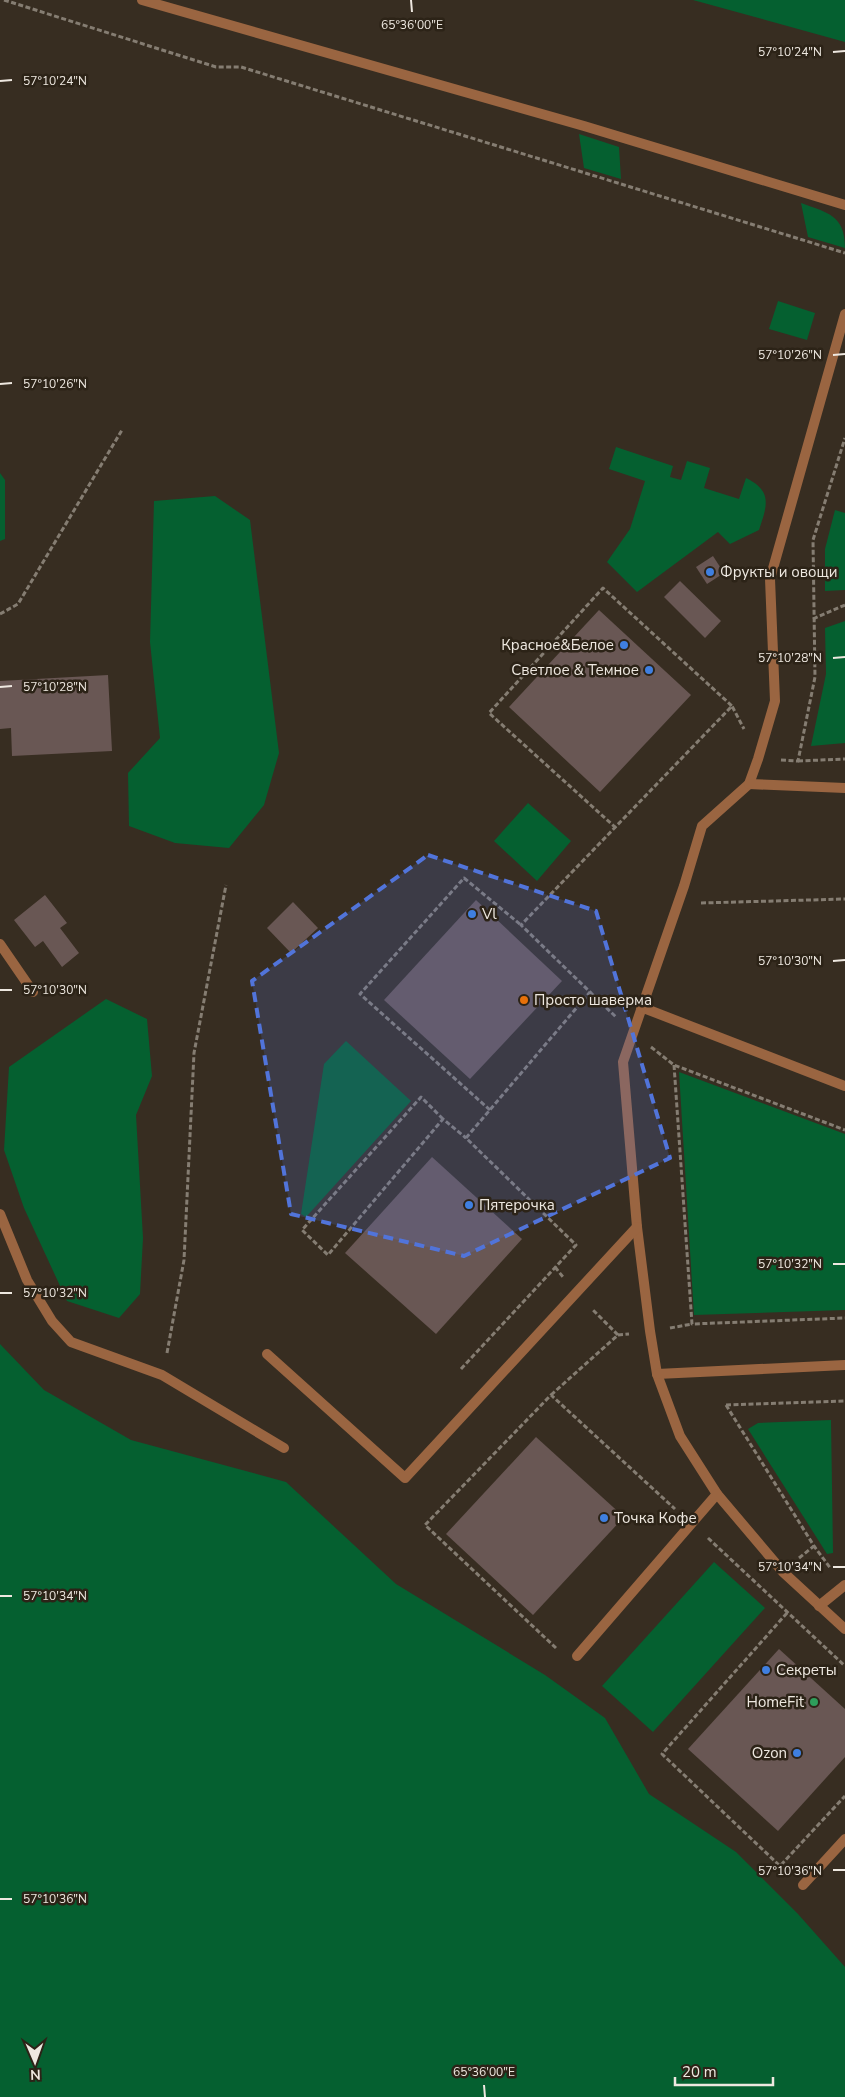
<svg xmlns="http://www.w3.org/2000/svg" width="845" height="2097" viewBox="0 0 845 2097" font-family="'Nunito Sans',sans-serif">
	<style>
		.green { fill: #056030 }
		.building { fill: #695754 }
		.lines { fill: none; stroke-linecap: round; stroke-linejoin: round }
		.path { stroke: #857d72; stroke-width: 3; stroke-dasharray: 5 2.5; stroke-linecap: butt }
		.service { stroke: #9a6541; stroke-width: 10 }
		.marked { fill: #5174da; fill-opacity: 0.2; stroke: #5174da; stroke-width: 4; stroke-dasharray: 10 6; stroke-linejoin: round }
		.ticks { fill: none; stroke: #eee8e0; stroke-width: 2 }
		.shop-dot { fill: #3f7fe0; stroke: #2c2317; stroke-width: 2 }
		.food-dot { fill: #e8710a; stroke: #2c2317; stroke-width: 2 }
		.leisure-dot { fill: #2e9e5b; stroke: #2c2317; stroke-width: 2 }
		.labels { text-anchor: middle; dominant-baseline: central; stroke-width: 5; stroke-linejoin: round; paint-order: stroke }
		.poi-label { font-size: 15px; fill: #eee8e0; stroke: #2c2317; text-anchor: start }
		.ticks-label { font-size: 12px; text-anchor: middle; fill: #eee8e0; stroke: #2c2317; stroke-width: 5; stroke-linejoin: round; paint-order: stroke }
	</style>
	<rect width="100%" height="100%" fill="#372d21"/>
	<g class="green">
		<path d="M 693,0 L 845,0 L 845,42 Z"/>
		<path d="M 579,134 L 619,147 L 621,179 L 584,168 Z"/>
		<path d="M 801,203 C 828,213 845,215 845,248 L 808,237 Z"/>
		<path d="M 778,301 L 815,313 L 807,340 L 769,329 Z"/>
		<path d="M 616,447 L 673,466 L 670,477 L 681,480 L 687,461 L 710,468 L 704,488 L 739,499 L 746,478 C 773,491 767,506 759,530 L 730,544 L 718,532 L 637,592 L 607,562 L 630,529 L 645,481 L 609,469 Z"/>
		<path d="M 0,473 L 5,480 L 5,539 L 0,541 Z"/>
		<path d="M 215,496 L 250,520 L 279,753 L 264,805 L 229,848 L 175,843 L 129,826 L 128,773 L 160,738 L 150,642 L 154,501 Z"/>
		<path d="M 835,510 L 845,513 L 845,590 L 825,591 L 825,549 Z"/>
		<path d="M 845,621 L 845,743 L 811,746 L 826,674 L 825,628 Z"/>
		<path d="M 528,803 L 571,841 L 537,881 L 494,841 Z"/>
		<path d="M 106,999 L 147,1019 L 152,1076 L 136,1115 L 143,1238 L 140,1294 L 119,1318 L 67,1301 L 24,1208 L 4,1150 L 9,1067 Z"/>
		<path d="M 346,1041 L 411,1101 L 306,1217 L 301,1214 L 324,1064 Z"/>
		<path d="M 679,1072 L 845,1134 L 845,1310 L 694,1315 Z"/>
		<path d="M 0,1344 L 44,1390 L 131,1440 L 286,1482 L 396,1584 L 545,1675 L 605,1718 L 649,1794 L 736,1852 L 798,1914 L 845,1967 L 845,2097 L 0,2097 Z"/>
		<path d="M 831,1420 L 833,1553 L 827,1554 L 748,1429 L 758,1423 Z"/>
		<path d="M 714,1562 L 765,1608 L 653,1732 L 602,1686 Z"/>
	</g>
	<g class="building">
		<path d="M 713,556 L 724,573 L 707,584 L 696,567 Z"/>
		<path d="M 680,581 L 721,621 L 705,638 L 664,597 Z"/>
		<path d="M 599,610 L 691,695 L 600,792 L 509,707 Z"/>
		<path d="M 108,675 L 112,751 L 12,756 L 11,728 L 0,729 L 0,681 Z"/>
		<path d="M 45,895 L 67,923 L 60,928 L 79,953 L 62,967 L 43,941 L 35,947 L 14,920 Z"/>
		<path d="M 476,900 L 562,981 L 470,1079 L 384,1000 Z"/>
		<path d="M 293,902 L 318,928 L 291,953 L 267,928 Z"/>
		<path d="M 432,1157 L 522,1239 L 436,1334 L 345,1253 Z"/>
		<path d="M 536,1437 L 624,1517 L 533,1615 L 446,1534 Z"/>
		<path d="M 779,1649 L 845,1709 L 845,1757 L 778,1831 L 688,1749 Z"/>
	</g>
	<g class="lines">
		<g class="path">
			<path d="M 4,0 L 216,67 L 241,67 L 845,253"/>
			<path d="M 0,614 L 18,604 L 122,430"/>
			<path d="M 813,619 L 845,605"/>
			<path d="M 781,760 L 798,761 L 815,677 L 813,540 L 845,438"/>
			<path d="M 798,761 L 845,759"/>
			<path d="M 616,828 L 489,713 L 603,588 L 732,706"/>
			<path d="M 701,903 L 845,899"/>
			<path d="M 590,992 L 616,1017"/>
			<path d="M 651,1047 L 674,1065 L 845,1130"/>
			<path d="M 674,1065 L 692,1324 L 845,1318"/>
			<path d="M 490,1110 L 360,994 L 464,878 L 521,925"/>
			<path d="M 443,1119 L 421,1097 L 302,1230 L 328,1255 L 443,1119 L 466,1138"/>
			<path d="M 555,1267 L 563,1277"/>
			<path d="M 670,1328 L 692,1324"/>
			<path d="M 618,1335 L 629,1334"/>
			<path d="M 167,1353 L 184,1260 L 194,1053 L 226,885"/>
			<path d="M 461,1369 L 576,1245 L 466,1138 L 590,992 L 521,925 L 732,706 L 744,729"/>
			<path d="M 551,1395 L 618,1335 L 592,1309"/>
			<path d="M 726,1405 L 814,1546 L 831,1569"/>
			<path d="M 726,1405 L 845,1401"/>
			<path d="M 708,1538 L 845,1666"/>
			<path d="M 799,1558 L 814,1546"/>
			<path d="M 787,1613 L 662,1754 L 780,1866 L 845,1796"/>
			<path d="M 556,1648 L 425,1525 L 551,1395 L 675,1509"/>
		</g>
		<g class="service">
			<path d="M 142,0 L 584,126 L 845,205"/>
			<path d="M 845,314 L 770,579 L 775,701 L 758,759 L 749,784 L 702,826 L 684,886 L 623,1062 L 637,1227 L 650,1331 L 657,1374 L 680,1436 L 717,1494 L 783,1572 L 845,1629"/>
			<path d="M 749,784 L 845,788"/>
			<path d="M 0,944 L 33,992"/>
			<path d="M 641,1007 L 845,1086"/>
			<path d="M 0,1214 L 27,1280 L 52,1321 L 71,1342 L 162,1375 L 284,1448"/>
			<path d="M 267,1354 L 405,1478 L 637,1227"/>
			<path d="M 657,1374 L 845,1365"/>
			<path d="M 819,1606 L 845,1585"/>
			<path d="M 577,1656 L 717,1494"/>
			<path d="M 803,1885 L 845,1839"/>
		</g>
	</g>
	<path class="marked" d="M 428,855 L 596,911 L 670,1158 L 464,1256 L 291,1214 L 252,981 Z"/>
	<path class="ticks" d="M 411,0 L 412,12M 833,52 L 845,51M 0,81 L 12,80M 833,355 L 845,354M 0,384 L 12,383M 833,658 L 845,657M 0,687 L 12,686M 833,961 L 845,960M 0,990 L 12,990M 833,1264 L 845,1264M 0,1293 L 12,1293M 833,1567 L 845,1567M 0,1596 L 12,1596M 833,1870 L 845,1870M 0,1899 L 12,1899M 484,2085 L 485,2097"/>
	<g class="shop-dot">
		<circle cx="710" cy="572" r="5"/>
		<circle cx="624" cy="645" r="5"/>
		<circle cx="649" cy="670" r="5"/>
		<circle cx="472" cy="914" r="5"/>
		<circle cx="469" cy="1205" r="5"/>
		<circle cx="604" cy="1518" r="5"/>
		<circle cx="766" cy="1670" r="5"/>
		<circle cx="797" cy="1753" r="5"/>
	</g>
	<circle class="food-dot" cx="524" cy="1000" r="5"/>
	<circle class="leisure-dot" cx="814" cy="1702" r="5"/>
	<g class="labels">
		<g class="poi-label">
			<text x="720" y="572">Фрукты и овощи</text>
			<text x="614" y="645" text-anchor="end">Красное&amp;Белое</text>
			<text x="639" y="670" text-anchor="end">Светлое &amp; Темное</text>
			<text x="482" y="914">Vl</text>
			<text x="534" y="1000">Просто шаверма</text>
			<text x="479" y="1205">Пятерочка</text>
			<text x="614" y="1518">Точка Кофе</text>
			<text x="776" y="1670">Секреты</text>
			<text x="804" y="1702" text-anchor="end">HomeFit</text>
			<text x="787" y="1753" text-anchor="end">Ozon</text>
		</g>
	</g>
	<g class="ticks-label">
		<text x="412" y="29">65°36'00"E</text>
		<text x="790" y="56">57°10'24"N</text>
		<text x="55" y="85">57°10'24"N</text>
		<text x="790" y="359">57°10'26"N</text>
		<text x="55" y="388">57°10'26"N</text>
		<text x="790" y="662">57°10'28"N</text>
		<text x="55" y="691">57°10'28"N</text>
		<text x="790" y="965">57°10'30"N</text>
		<text x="55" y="994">57°10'30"N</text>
		<text x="790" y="1268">57°10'32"N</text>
		<text x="55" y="1297">57°10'32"N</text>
		<text x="790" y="1571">57°10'34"N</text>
		<text x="55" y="1600">57°10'34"N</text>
		<text x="790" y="1875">57°10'36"N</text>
		<text x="55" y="1903">57°10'36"N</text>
		<text x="484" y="2076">65°36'00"E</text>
	</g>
	<g transform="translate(35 2062) rotate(178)" stroke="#2c2317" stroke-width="4" paint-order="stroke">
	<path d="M0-4L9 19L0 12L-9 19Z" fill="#eee8e0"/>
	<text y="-8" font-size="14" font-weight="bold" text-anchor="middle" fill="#eee8e0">N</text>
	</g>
	<path d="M675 2077v8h98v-8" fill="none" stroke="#eee8e0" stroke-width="2.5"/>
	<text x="682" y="2077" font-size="15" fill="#eee8e0" stroke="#2c2317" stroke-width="4" paint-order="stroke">20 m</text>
</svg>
